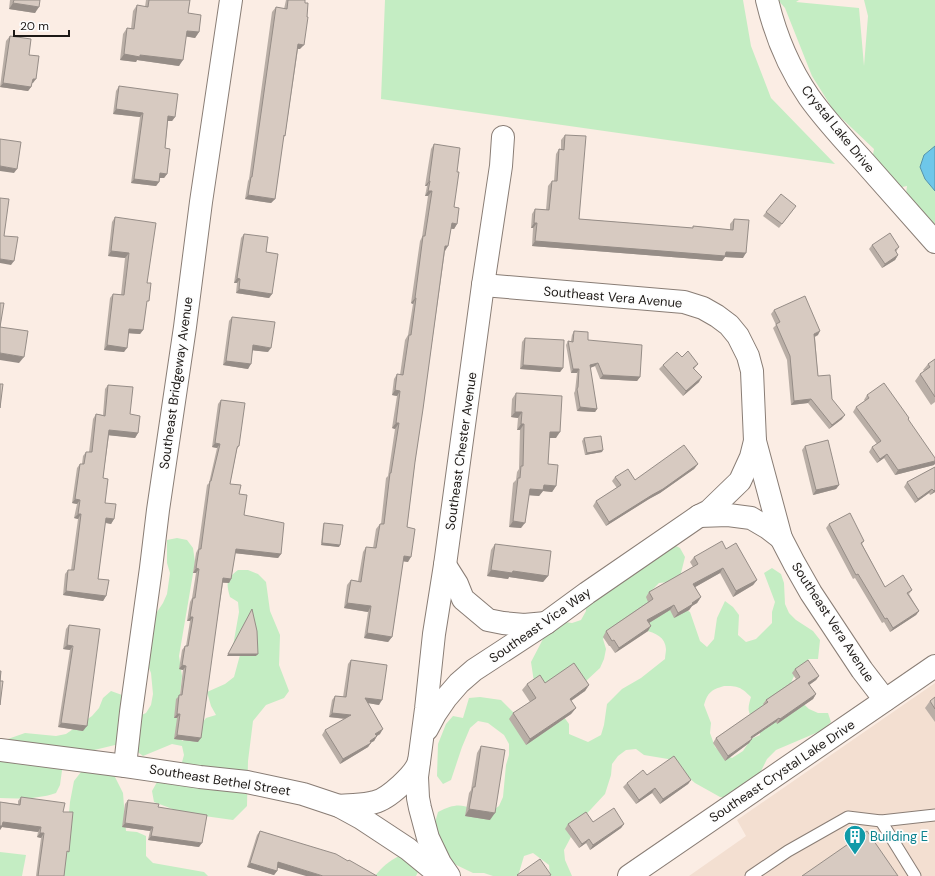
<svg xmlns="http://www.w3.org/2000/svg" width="935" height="876" viewBox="0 0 935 876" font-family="'DM Sans',sans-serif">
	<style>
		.built { fill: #f3dfd1 }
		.green { fill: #c4edc3; fill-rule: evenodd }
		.water { fill: #6ec7e9; stroke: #5693aa }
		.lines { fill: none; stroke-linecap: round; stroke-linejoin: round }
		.service-casing { stroke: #897d75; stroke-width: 13 }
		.minor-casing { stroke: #897d75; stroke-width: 24 }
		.tertiary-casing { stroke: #897d75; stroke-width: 24 }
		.service { stroke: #fff; stroke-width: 11 }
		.minor { stroke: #fff; stroke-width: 22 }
		.tertiary { stroke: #fff; stroke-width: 22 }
		.wall { fill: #b9aea6 }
		.shaded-wall { fill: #968d87 }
		.building { fill: #d7cac1; stroke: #968d87 }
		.labels { text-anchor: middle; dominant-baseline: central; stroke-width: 3.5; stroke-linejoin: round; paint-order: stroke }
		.street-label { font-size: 13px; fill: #1d1916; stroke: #fdfdfd }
		.culture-label { font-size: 13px; fill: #0d838f; stroke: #fdfdfd; text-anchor: start }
	</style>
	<rect width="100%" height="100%" fill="#fbede4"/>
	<path class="built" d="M 935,683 L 935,876 L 689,876 L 746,836 L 737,820 Z"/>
	<g class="green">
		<path d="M 385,0 L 743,0 L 751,46 L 771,98 L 835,164 L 381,99 Z"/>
		<path d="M 778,0 L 799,0 L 796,2 L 859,8 L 864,66 L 868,16 L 864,0 L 935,0 L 935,171 L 925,179 L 935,191 L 935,239 L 903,216 L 907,186 L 884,191 L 869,176 L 874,149 L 834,111 L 812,76 L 785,8 Z"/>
		<path d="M 177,538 L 187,540 L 193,548 L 195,562 L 179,656 L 182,676 L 177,721 L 182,741 L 191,737 L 206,718 L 216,715 L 211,706 L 207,692 L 225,684 L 234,677 L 240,655 L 233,646 L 239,612 L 238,602 L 230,597 C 226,583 226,579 238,570 L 248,570 L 258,574 L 266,582 L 270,611 L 280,635 L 279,665 L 289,691 L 284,698 L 266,705 L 253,721 L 248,761 L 247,806 L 233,820 L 183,813 L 154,802 L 152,791 L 157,782 L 181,766 L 184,755 L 182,746 L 172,744 L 143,756 L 135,750 L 115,745 L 86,752 L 63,763 L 60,785 L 56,793 C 39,799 19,799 0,798 L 0,738 L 5,740 L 25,733 L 56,736 L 66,734 L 92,716 L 99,708 L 103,698 L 111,691 L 122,695 L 128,713 L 137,717 L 146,713 L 151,705 L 153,694 L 151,673 L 147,663 L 151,621 L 163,603 L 167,594 L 170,573 L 167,563 L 167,540 Z"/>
		<path d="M 662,539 L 680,548 L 685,557 L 679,581 L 659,583 L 652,590 L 654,599 L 682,608 L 690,612 L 700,641 L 707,647 L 714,639 L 717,618 L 725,601 L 733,607 L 739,615 L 738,635 L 746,642 L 756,639 L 772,623 L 772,612 L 775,602 L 764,573 L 772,568 L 781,574 L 784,583 L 785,604 L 789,613 L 796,620 L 813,631 L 820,640 L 818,659 L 809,659 C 799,667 794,674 790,686 L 794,695 L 809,709 L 818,713 L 828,713 L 831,722 L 823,730 L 776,750 L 767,759 L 756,781 L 731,798 L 720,797 L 695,783 L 687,776 L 682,767 L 674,760 L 644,755 L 636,749 L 626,750 L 618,756 L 612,764 L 611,775 L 605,794 L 579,822 L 564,850 L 565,860 L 572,876 L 550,876 L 549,865 L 533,853 L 524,856 L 518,876 L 493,876 L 484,873 L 473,873 L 446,860 L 432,833 L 438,812 C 459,801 465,805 486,815 L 499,806 L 503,797 L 506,765 L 509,755 L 509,744 L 504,735 L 488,723 L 478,721 L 470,728 L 462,747 L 451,780 L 443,784 L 437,776 L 438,744 L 446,724 L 453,716 L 463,718 L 469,698 L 480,697 L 501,700 L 515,714 L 564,717 L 569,724 L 569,734 L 588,742 L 601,735 L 604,725 L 607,704 L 622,689 L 641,678 L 665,659 C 665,656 666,652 666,649 C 665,626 627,629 611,628 L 603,639 L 606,649 L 604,659 L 600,668 L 586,681 L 576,685 L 534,682 L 531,662 L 543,639 L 545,628 L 551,620 L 572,623 L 581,620 L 586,611 L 585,601 ZM 724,686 C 738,686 741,687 751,697 C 747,710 747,715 759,722 L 760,735 L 751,739 L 743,751 L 732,758 L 723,754 L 715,747 L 710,733 L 711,723 L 704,705 C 708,692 711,690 724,686 Z"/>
		<path d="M 88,763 L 114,775 L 123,793 L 126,831 L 137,832 L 146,836 L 146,856 L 153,863 L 204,872 L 208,876 L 63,876 L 70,802 L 74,781 Z"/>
		<path d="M 0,852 L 26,855 L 22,876 L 0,876 Z"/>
		<path d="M 399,856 L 418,872 L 416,876 L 375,876 C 382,867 389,861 399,856 Z"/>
	</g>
	<path class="water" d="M 935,146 L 935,191 L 925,179 L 920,167 L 924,155 Z"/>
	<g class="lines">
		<g class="service-casing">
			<g id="service">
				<path d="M 881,821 L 915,876"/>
				<path d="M 751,876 L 788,851 L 848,817 L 881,821 L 935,815"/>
			</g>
		</g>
		<g class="minor-casing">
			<g id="minor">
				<path d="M 483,285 L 684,302 L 703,308 L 717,316 L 729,325 L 738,336 L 748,356 L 752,371 L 755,441 L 781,538 L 794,563 L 811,593 L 862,670 L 885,700"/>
				<path d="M 699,516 L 728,515 L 751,518 L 768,528 L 781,538"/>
				<path d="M 445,565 L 457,584 L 463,599 L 488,620 L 503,623 L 524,625 L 546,623"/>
				<path d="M 427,729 L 435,714 L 446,698 L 459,683 L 474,670 L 546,623 L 587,593 L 699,516 L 709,511 L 740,481 L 751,457 L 755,441"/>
				<path d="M 0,750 L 125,766 L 200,777 L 247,782 L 303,794 L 339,806 L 361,818 L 408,849 L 441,876"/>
				<path d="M 125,766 L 131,712 L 151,568 L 158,510 L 185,327 L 201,202 L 231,0"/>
				<path d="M 339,806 C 351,804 363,806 375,802 C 388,799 416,774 419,761"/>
				<path d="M 449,876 L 440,863 L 428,838 L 420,808 L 418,798 L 417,777 L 426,709 L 434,634 L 445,565 L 483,285 L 501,166 L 503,137"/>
			</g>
		</g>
		<g class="tertiary-casing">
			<g id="tertiary">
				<path d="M 767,0 C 775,34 789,68 809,97 C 826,121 847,143 866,164 C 889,190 912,216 935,242"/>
				<path d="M 629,876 L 935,666"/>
			</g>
		</g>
		<use href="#service" class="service"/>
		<use href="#minor" class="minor"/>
		<use href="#tertiary" class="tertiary"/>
	</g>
	<g class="wall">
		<path d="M 10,0 L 40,0 L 35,13 L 9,9 Z"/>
		<path d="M 146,0 L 190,0 L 188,13 L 199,32 L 195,38 L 186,36 L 179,66 L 137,60 L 136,62 L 120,60 L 123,34 L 127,28 L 131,29 L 133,11 L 137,5 L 145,7 Z"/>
		<path d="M 286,0 L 305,0 L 300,49 L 298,49 L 285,136 L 283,138 L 275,199 L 271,203 L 245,199 L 248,181 L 249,179 L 272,12 L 276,7 L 284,9 Z"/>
		<path d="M 10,36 L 29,55 L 33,83 L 32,83 L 31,87 L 28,91 L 0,87 L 6,41 Z"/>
		<path d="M 119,86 L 175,117 L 172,121 L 168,121 L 165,148 L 167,174 L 164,178 L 160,178 L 159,182 L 156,186 L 131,183 L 140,117 L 113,114 L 116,91 Z"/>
		<path d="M 565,135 L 579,219 L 693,228 L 693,226 L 730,230 L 730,224 L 734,219 L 743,258 L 725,257 L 722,261 L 532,246 L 533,228 L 531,228 L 532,214 L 535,209 L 546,210 L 548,186 L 552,181 L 554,181 L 556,154 L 559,149 L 561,149 L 561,140 Z"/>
		<path d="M 434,144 L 457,172 L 454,207 L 457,224 L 454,229 L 451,229 L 445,251 L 415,462 L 407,527 L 408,562 L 403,561 L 392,637 L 388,642 L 364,638 L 368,612 L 344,608 L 347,585 L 351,580 L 358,581 L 363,552 L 366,547 L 373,548 L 376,529 L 380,524 L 381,524 L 386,478 L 388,476 L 395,429 L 392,428 L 397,396 L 392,395 L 394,379 L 397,374 L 400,375 L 405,340 L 408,335 L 413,304 L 411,303 L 420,241 L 422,237 L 428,196 L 425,196 L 427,186 L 425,186 L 431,149 Z"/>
		<path d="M 793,210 L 779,228 L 763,216 L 766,212 Z"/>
		<path d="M 115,217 L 147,283 L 146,305 L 143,330 L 140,334 L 128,333 L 124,352 L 104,350 L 110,298 L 113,294 L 121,295 L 125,258 L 108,256 L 112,222 Z"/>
		<path d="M 244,234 L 266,252 L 272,294 L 269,298 L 236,293 L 237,283 L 234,283 L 241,238 Z"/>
		<path d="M 872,245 L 899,247 L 896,252 L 898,255 L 895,260 L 882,268 L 869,249 Z"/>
		<path d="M 774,310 L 818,335 L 815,337 L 818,376 L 832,399 L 842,419 L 829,429 L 808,403 L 791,405 L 787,360 L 773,328 L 776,325 L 771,314 Z"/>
		<path d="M 232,317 L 268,352 L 253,350 L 248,369 L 223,365 L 229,321 Z"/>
		<path d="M 574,331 L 640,377 L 637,381 L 600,379 L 595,366 L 590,368 L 597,409 L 595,412 L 577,411 L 574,393 L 575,391 L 577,373 L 571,373 L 566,345 L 568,341 L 571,341 L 572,335 Z"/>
		<path d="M 525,338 L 563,368 L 560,372 L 520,369 L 522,342 Z"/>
		<path d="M 682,357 L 698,364 L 694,369 L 699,382 L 683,396 L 659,369 L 663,365 Z"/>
		<path d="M 935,359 L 935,402 L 931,405 L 915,381 L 920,374 L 924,371 L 923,370 L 928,364 Z"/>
		<path d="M 108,385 L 130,414 L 138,433 L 135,438 L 109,435 L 103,478 L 105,503 L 114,519 L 111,524 L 105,523 L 98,579 L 106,596 L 103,601 L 63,595 L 65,574 L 68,570 L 71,570 L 78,519 L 74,518 L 77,504 L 72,503 L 77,468 L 80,464 L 82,464 L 83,456 L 86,452 L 89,452 L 93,419 L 96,414 L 103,415 L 105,389 Z"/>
		<path d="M 516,393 L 556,438 L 549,438 L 548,464 L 556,486 L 552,492 L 543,491 L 539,496 L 529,495 L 521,528 L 509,527 L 513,483 L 516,480 L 517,472 L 519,469 L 520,430 L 517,430 L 518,418 L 511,417 L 512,399 Z"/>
		<path d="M 867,395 L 908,420 L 934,465 L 895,475 L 884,458 L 877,463 L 869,452 L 872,447 L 877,444 L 853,412 L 856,407 L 865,401 L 864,400 Z"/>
		<path d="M 221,400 L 239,446 L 237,449 L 230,484 L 239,494 L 244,515 L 281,554 L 278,558 L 235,553 L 231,579 L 229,583 L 223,583 L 198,742 L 174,739 L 177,718 L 174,718 L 176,699 L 180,695 L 183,670 L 179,669 L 182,650 L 185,646 L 186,646 L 190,621 L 187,621 L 190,602 L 192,598 L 196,573 L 193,573 L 196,553 L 198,549 L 207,485 L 209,483 L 217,448 L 212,447 L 218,404 Z"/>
		<path d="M 584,438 L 602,452 L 585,455 L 582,441 Z"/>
		<path d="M 805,446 L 839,485 L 836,489 L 813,495 L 802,450 Z"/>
		<path d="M 698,464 L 694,469 L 660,493 L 649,499 L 606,526 L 593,506 L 596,501 L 617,488 L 612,481 L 615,477 L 635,480 Z"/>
		<path d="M 935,467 L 935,492 L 930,495 L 929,493 L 915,503 L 904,487 L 907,482 Z"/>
		<path d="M 324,523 L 339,547 L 321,545 L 323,525 Z"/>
		<path d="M 829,524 L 864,541 L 862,544 L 885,587 L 912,590 L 909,594 L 919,611 L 916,615 L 890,632 L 884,622 L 882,623 L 855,578 L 853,579 L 826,528 Z"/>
		<path d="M 495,544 L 548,576 L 543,582 L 509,577 L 508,579 L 487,576 L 491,550 Z"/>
		<path d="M 726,549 L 757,580 L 753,585 L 733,597 L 720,573 L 695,587 L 701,597 L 697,603 L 692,606 L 689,610 L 674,618 L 670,610 L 649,623 L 648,631 L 615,653 L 610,646 L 609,646 L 603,637 L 606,631 L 648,602 L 646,597 L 649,592 L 693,567 L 690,562 L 694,557 Z"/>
		<path d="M 69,625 L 83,731 L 58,727 L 70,650 L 63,649 L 66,629 Z"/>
		<path d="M 351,660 L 379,705 L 368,703 L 380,734 L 377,736 L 374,741 L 371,742 L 368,747 L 340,764 L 322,735 L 325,730 L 345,719 L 329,717 L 332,700 L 335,696 L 343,697 L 348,664 Z"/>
		<path d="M 795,669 L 819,676 L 816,680 L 809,685 L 816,694 L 813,699 L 777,724 L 776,722 L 752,738 L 749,743 L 725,761 L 713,743 L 716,738 L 764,705 L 763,704 L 766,700 L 796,679 L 792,673 Z"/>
		<path d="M 545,683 L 589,685 L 585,691 L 571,701 L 576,708 L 571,714 L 526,745 L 509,719 L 513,713 L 530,702 L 522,690 L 527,684 Z"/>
		<path d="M 935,697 L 935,722 L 925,708 L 930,701 Z"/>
		<path d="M 481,746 L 490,820 L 465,816 L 469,793 L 471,790 L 477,753 Z"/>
		<path d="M 647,775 L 691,780 L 688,784 L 660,804 L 652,793 L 636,804 L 623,787 L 627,783 Z"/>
		<path d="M 21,797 L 63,812 L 66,856 L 64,876 L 36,876 L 41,838 L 37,837 L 38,832 L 2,827 L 0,830 L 0,802 L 18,804 L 18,801 Z"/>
		<path d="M 128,800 L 158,807 L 199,847 L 148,840 L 150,831 L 122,827 L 125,804 Z"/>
		<path d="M 593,822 L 624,824 L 621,828 L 590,850 L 586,843 L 579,848 L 565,829 L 568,824 Z"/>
		<path d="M 260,831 L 348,861 L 377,876 L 277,867 L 277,871 L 274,875 L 247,867 L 257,835 Z"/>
	</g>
	<g class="shaded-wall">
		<path d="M 13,3 L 39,7 L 35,13 L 9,9 Z"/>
		<path d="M 187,31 L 199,32 L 195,38 L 183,36 Z"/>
		<path d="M 298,44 L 304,45 L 300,49 L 295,49 Z"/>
		<path d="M 124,54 L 140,55 L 183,60 L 179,66 L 137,60 L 136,62 L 120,60 Z"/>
		<path d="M 33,79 L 36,79 L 33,83 L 29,83 Z"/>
		<path d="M 3,83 L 31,87 L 28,91 L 0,87 Z"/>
		<path d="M 116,109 L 143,113 L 140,117 L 113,114 Z"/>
		<path d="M 168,116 L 175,117 L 172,121 L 165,121 Z"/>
		<path d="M 0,166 L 17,169 L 14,173 L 0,171 Z"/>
		<path d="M 160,173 L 167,174 L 164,178 L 157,178 Z"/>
		<path d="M 134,179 L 159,182 L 156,186 L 131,183 Z"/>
		<path d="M 429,181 L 430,181 L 427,186 L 425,186 Z"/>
		<path d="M 428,191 L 432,191 L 428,196 L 425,196 Z"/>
		<path d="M 248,195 L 275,199 L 271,203 L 245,199 Z"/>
		<path d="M 452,223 L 457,224 L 454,229 L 449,228 Z"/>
		<path d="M 534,223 L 537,223 L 533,228 L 531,228 Z"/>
		<path d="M 535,241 L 726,252 L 746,253 L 743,258 L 725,257 L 722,261 L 532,246 Z"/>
		<path d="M 445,246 L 448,246 L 445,251 Z"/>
		<path d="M 111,251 L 129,253 L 125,258 L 108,256 Z"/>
		<path d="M 898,255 L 895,260 L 882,268 L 885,264 Z"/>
		<path d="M 0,259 L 14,261 L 11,265 L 0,263 Z"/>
		<path d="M 237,278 L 240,279 L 237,283 L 234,283 Z"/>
		<path d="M 239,289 L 272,294 L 269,298 L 236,293 Z"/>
		<path d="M 415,298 L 416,298 L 413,304 L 411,303 Z"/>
		<path d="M 129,329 L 143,330 L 140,334 L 126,333 Z"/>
		<path d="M 820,331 L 818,335 L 811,338 L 814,334 Z"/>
		<path d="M 107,345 L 127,348 L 124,352 L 104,350 Z"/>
		<path d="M 253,345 L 271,348 L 268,352 L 250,350 Z"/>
		<path d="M 0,353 L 24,357 L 19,363 L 0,360 Z"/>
		<path d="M 226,361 L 251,364 L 248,369 L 223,365 Z"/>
		<path d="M 598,363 L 595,366 L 587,369 L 590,365 Z"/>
		<path d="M 523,365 L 563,368 L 560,372 L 520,369 Z"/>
		<path d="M 573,369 L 579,369 L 577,373 L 571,373 Z"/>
		<path d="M 603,375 L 640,377 L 637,381 L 600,379 Z"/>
		<path d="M 702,377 L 699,382 L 683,396 L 686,391 Z"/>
		<path d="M 395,390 L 400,391 L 397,396 L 392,395 Z"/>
		<path d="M 811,399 L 808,403 L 791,405 L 794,401 Z"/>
		<path d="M 580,407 L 597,409 L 595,412 L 577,411 Z"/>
		<path d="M 515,412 L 522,412 L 518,418 L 511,417 Z"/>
		<path d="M 845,415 L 842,419 L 829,429 L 832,425 Z"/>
		<path d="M 396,423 L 399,423 L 395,429 L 392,428 Z"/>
		<path d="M 521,424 L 524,424 L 520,430 L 517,430 Z"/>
		<path d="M 109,430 L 138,433 L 135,438 L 106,435 Z"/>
		<path d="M 550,432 L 560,432 L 556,438 L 546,438 Z"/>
		<path d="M 215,443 L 220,444 L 217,448 L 212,447 Z"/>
		<path d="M 603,450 L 602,452 L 585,455 L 587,453 Z"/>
		<path d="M 887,454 L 884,458 L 877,463 L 880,459 Z"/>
		<path d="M 935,461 L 935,464 L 934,465 L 895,475 L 898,470 Z"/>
		<path d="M 698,464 L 694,469 L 660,493 L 649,499 L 606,526 L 609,522 Z"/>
		<path d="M 544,485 L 556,486 L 552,492 L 543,491 L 539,496 L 526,495 L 530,489 Z"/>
		<path d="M 839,485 L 836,489 L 813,495 L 816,490 Z"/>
		<path d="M 932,489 L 929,493 L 915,503 L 918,499 Z"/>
		<path d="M 935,490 L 935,492 L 930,495 Z"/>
		<path d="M 75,499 L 80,500 L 77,504 L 72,503 Z"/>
		<path d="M 78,514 L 81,514 L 78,519 L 74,518 Z"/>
		<path d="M 106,518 L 114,519 L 111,524 L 103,522 Z"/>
		<path d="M 513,521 L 525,523 L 521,528 L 509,527 Z"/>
		<path d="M 322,543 L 340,545 L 339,547 L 321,545 Z"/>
		<path d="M 236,549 L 281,554 L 278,558 L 233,553 Z"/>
		<path d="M 404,556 L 411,557 L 408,562 L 401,561 Z"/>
		<path d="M 196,568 L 199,569 L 196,573 L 193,573 Z"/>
		<path d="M 723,568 L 720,573 L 690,590 L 693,584 Z"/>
		<path d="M 491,570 L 513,571 L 548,576 L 543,582 L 509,577 L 508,579 L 487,576 Z"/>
		<path d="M 223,578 L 231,579 L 229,583 L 220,582 Z"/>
		<path d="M 757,580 L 753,585 L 733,597 L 736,591 Z"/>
		<path d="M 66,591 L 106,596 L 103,601 L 63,595 Z"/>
		<path d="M 701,597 L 697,603 L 692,606 L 689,610 L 674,618 L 678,613 L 692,603 Z"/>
		<path d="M 347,603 L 371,606 L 368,612 L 344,608 Z"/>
		<path d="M 674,605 L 670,610 L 644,626 L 647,620 Z"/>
		<path d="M 919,611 L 916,615 L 890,632 L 893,628 Z"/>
		<path d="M 190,617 L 193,617 L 190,621 L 187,621 Z"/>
		<path d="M 651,626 L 648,631 L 615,653 L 619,648 Z"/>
		<path d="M 367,633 L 392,637 L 388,642 L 364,638 Z"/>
		<path d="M 67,645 L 73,646 L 70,650 L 63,649 Z"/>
		<path d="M 228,654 L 258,654 L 256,656 L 227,656 Z"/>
		<path d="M 182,665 L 186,666 L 183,670 L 179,669 Z"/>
		<path d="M 819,676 L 816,680 L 805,688 L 808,683 Z"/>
		<path d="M 589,685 L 585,691 L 565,705 L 570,699 Z"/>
		<path d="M 816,694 L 813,699 L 777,724 L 780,719 Z"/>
		<path d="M 365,698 L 382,700 L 379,705 L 362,702 Z"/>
		<path d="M 576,708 L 571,714 L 526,745 L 530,739 Z"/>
		<path d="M 332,713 L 351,715 L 348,719 L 329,717 Z"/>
		<path d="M 177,714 L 180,714 L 177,718 L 174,718 Z"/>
		<path d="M 779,718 L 776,722 L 748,741 L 751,737 Z"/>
		<path d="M 61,723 L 87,726 L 83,731 L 58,727 Z"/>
		<path d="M 383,729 L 380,734 L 372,739 L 375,734 Z"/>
		<path d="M 177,735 L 201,738 L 198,742 L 174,739 Z"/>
		<path d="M 377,736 L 374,741 L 367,745 L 370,741 Z"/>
		<path d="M 752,739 L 749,743 L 725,761 L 728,756 Z"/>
		<path d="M 371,743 L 368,747 L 340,764 L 343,759 Z"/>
		<path d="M 691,780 L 688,784 L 660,804 L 663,799 Z"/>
		<path d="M 655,788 L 652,793 L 636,804 L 639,800 Z"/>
		<path d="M 469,809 L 495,813 L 490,820 L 465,816 Z"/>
		<path d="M 3,822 L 41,827 L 38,832 L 2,827 L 0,830 L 0,826 Z"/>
		<path d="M 125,823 L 153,827 L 150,831 L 122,827 Z"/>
		<path d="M 624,824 L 621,828 L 590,850 L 593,845 Z"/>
		<path d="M 40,833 L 44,833 L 41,838 L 37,837 Z"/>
		<path d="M 151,836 L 202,843 L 199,847 L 148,840 Z"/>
		<path d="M 589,839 L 586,843 L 579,848 L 582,844 Z"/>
		<path d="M 278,862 L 323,876 L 306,876 L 275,867 Z"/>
		<path d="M 250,863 L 277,871 L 274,875 L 247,867 Z"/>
	</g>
	<g class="building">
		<path d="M 14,0 L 40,0 L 39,7 L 13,3 Z"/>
		<path d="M 149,0 L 190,0 L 188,13 L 201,15 L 199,32 L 187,31 L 183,60 L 140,55 L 140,57 L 124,54 L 127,28 L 134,29 L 137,5 L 148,7 Z"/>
		<path d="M 288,0 L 305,0 L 305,3 L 308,3 L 307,17 L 308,17 L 304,45 L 298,44 L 285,136 L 284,135 L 275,199 L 248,195 L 251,177 L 252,177 L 276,7 L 287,9 Z"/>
		<path d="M 10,36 L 31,39 L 29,55 L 39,56 L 36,79 L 33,79 L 31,87 L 3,83 Z"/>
		<path d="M 119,86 L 178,94 L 175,117 L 168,116 L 165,148 L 170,149 L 167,174 L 160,173 L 159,182 L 134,179 L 143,113 L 116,109 Z"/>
		<path d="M 565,135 L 586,136 L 579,219 L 693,228 L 693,226 L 733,230 L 734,219 L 749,220 L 746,253 L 726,252 L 725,256 L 535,241 L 537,223 L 534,223 L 535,209 L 549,210 L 552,181 L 557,181 L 559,149 L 564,150 Z"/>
		<path d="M 0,139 L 21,142 L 17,169 L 0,166 Z"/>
		<path d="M 434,144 L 460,148 L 457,172 L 459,172 L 454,207 L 459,208 L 457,224 L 452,223 L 448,246 L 445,246 L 423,409 L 415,462 L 407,527 L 415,529 L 411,557 L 404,556 L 392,637 L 367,633 L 371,606 L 347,603 L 351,580 L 361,582 L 366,547 L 376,548 L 380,524 L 384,524 L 390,473 L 391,473 L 399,423 L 396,423 L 400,391 L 395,390 L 397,374 L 403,375 L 409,335 L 411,335 L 416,298 L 415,298 L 423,236 L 425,236 L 432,191 L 428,191 L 430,181 L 429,181 Z"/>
		<path d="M 781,194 L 796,206 L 782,224 L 766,212 Z"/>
		<path d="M 0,198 L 9,199 L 4,236 L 18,237 L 14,261 L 0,259 Z"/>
		<path d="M 115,217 L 156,223 L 147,283 L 151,283 L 149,301 L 147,301 L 143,330 L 129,329 L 127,348 L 107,345 L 113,294 L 124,295 L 129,253 L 111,251 Z"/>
		<path d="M 890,233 L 899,247 L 895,250 L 898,255 L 885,264 L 872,245 Z"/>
		<path d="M 244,234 L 268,237 L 266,252 L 278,254 L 272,294 L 239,289 L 240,279 L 237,278 Z"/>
		<path d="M 805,296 L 820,331 L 814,334 L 818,376 L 830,375 L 832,399 L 845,415 L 832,425 L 811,399 L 794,401 L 790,356 L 776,324 L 780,322 L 774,310 Z"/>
		<path d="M 0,303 L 4,303 L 0,327 L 28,331 L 24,357 L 0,353 Z"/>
		<path d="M 232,317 L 275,322 L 271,348 L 253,345 L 251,364 L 226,361 Z"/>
		<path d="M 574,331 L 588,332 L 588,340 L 642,345 L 640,377 L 603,375 L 598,363 L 590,365 L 597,409 L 580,407 L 577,389 L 578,387 L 579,369 L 573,369 L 568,341 L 573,342 Z"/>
		<path d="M 525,338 L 564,340 L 563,368 L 523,365 Z"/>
		<path d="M 688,351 L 698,364 L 693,368 L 702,377 L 686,391 L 663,365 L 677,352 L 682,357 Z"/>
		<path d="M 935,359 L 935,397 L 920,374 L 930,367 L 928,364 Z"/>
		<path d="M 884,383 L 909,418 L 908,419 L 935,458 L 935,461 L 898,470 L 887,454 L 880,459 L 872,447 L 881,441 L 856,407 L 869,398 L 867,395 Z"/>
		<path d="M 0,384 L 3,384 L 0,408 Z"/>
		<path d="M 108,385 L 133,387 L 130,414 L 140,416 L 138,433 L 109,430 L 103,478 L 108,479 L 105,503 L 116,504 L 114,519 L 106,518 L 98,579 L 109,580 L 106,596 L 66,591 L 68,570 L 74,570 L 81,514 L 78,514 L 80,500 L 75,499 L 80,464 L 84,464 L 86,452 L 92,452 L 96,414 L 105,416 Z"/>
		<path d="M 516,393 L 562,396 L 560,432 L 550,432 L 548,464 L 558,465 L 556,486 L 544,485 L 543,490 L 530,489 L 525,523 L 513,521 L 518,478 L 520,478 L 521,466 L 523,466 L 524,424 L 521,424 L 522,412 L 515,412 Z"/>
		<path d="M 221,400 L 245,403 L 239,446 L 238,446 L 237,448 L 230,484 L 241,485 L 239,494 L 247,495 L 244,515 L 284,523 L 281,554 L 236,549 L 231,579 L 223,578 L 201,738 L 177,735 L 180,714 L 177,714 L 179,695 L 182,695 L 186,666 L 182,665 L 185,646 L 188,646 L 193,617 L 190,617 L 193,598 L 195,598 L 199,569 L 196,568 L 199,549 L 201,549 L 210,481 L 211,481 L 220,444 L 215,443 Z"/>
		<path d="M 601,436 L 603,450 L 587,453 L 584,438 Z"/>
		<path d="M 828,440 L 839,485 L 816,490 L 805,446 Z"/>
		<path d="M 684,445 L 698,464 L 663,489 L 652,495 L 609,522 L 596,501 L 621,485 L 615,477 L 628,469 L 635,480 Z"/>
		<path d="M 935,467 L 935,490 L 934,491 L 932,489 L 918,499 L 907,482 Z"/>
		<path d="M 850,513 L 864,541 L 861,543 L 885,587 L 903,575 L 912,590 L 907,593 L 919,611 L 893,628 L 887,618 L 885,619 L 858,574 L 856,575 L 829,524 Z"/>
		<path d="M 324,523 L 343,525 L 340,545 L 322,543 Z"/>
		<path d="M 722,541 L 726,549 L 736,543 L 757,580 L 736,591 L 723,568 L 693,584 L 701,597 L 692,603 L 693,604 L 678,613 L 674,605 L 647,620 L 651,626 L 619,648 L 614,640 L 612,641 L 606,631 L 653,599 L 649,592 L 698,564 L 694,557 Z"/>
		<path d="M 495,544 L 551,551 L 548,576 L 513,571 L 512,573 L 491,570 Z"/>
		<path d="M 252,609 L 257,631 L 258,654 L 228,654 Z"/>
		<path d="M 69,625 L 100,629 L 87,726 L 61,723 L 73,646 L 67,645 Z"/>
		<path d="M 351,660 L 387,665 L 382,700 L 365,698 L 383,729 L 375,734 L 377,736 L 370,741 L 371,743 L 343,759 L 325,730 L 351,715 L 332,713 L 335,696 L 346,697 Z"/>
		<path d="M 808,660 L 819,676 L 808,683 L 816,694 L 780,719 L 779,718 L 751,737 L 752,739 L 728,756 L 716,738 L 768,702 L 766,700 L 800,677 L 795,669 Z"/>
		<path d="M 574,663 L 589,685 L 570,699 L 576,708 L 530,739 L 513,713 L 536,698 L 527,684 L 540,675 L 545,683 Z"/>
		<path d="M 0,671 L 1,671 L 0,681 L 3,681 L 0,705 Z"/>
		<path d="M 935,697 L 935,709 L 930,701 Z"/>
		<path d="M 481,746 L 505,750 L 495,813 L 469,809 L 473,787 L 475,787 Z"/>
		<path d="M 674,756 L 691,780 L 663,799 L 655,788 L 639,800 L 627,783 L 643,770 L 647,775 Z"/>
		<path d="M 21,797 L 65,803 L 63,812 L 73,812 L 69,852 L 67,851 L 64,876 L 38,876 L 44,833 L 40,833 L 41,827 L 3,822 L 2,826 L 0,826 L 0,802 L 20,805 Z"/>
		<path d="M 128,800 L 159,804 L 158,807 L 207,815 L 202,843 L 151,836 L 153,827 L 125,823 Z"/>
		<path d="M 614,808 L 624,824 L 593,845 L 589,839 L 582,844 L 568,824 L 586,812 L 593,822 Z"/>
		<path d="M 260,831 L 336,854 L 348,861 L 349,860 L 377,876 L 323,876 L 278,862 L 277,871 L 250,863 Z"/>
		<path d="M 867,831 L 898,876 L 802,876 Z"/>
		<path d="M 540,859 L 551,875 L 549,876 L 518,876 L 517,875 Z"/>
	</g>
	<defs>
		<g id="building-pin" transform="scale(1.15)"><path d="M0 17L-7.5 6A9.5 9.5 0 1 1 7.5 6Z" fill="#0f9aa8" stroke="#fdfdfd"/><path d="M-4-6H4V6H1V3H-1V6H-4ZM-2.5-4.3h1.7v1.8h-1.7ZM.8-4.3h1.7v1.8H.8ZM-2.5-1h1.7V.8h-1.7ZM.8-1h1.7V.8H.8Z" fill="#fff"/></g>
	</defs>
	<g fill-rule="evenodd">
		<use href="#building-pin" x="855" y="836"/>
	</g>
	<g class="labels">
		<g class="street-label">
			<text transform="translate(838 129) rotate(51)">Crystal Lake Drive</text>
			<text transform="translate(613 297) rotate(5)">Southeast Vera Avenue</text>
			<text transform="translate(176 383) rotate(-82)">Southeast Bridgeway Avenue</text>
			<text transform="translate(461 451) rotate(-82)">Southeast Chester Avenue</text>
			<text transform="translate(833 622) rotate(57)">Southeast Vera Avenue</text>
			<text transform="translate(540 625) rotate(-35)">Southeast Vica Way</text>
			<text transform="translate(782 771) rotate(-34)">Southeast Crystal Lake Drive</text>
			<text transform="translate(220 780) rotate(9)">Southeast Bethel Street</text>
		</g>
		<g class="culture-label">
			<text x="870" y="836">Building E</text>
		</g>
	</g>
	<path d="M14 30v6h55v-6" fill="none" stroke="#1d1916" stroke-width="2"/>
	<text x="20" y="30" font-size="12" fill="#1d1916" stroke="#fdfdfd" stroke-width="3" paint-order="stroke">20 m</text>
</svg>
